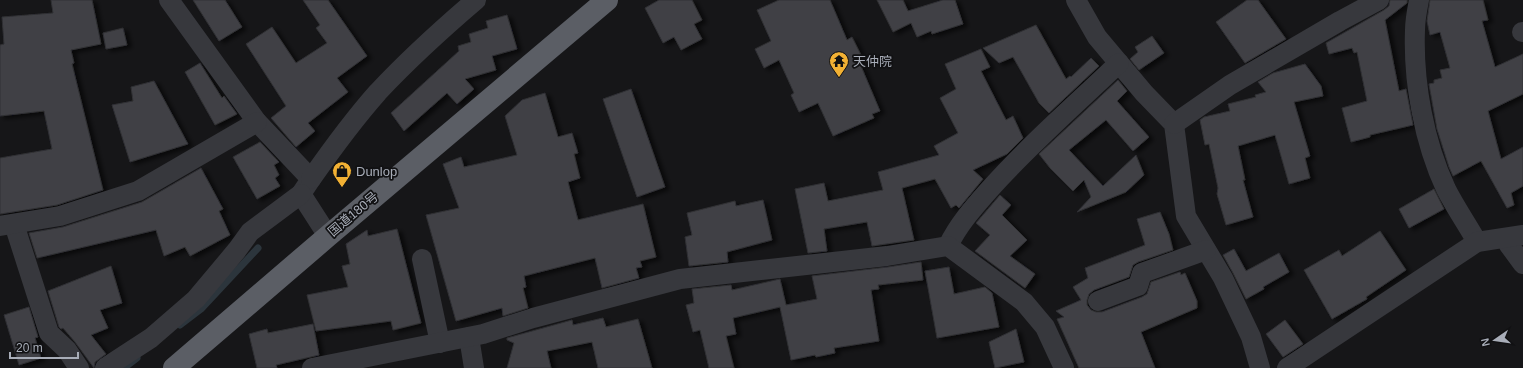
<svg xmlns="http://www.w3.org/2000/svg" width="1523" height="368" viewBox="0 0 1523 368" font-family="Arial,'Noto Sans JP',sans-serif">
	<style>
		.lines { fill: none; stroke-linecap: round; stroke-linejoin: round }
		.stream { stroke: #2c353c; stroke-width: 7 }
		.building { fill: #404145; stroke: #303034; filter: url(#shadow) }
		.minor { stroke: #37383d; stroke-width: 20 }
		.trunk { stroke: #5b5e65; stroke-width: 22 }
		.labels { text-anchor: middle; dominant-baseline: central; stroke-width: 3.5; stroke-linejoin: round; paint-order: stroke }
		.poi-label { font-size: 13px; fill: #a8adb8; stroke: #111113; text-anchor: start }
		.street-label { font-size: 13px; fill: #a8adb8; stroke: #111113 }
	</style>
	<defs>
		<filter id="shadow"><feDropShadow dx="4.5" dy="2.5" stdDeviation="2" flood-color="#0009"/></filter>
	</defs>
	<rect width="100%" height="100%" fill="#161618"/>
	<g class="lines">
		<g class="stream">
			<path d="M 180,325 L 201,309 L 258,248"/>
			<path d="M 124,368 L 137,358"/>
		</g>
	</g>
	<g class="building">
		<path d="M 51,0 L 92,0 L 101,44 L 71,50 L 74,63 L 72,64 L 103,190 L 57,205 L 0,214 L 0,158 L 52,149 L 44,111 L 0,116 L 0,45 L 4,44 L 2,17 L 53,13 Z"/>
		<path d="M 193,0 L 225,0 L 242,27 L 219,41 Z"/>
		<path d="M 303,0 L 328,0 L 367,56 L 337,78 L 348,92 L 308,123 L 315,131 L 296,147 L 271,118 L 286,106 L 246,44 L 272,27 L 296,63 L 327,43 L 316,28 L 320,25 Z"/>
		<path d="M 659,0 L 692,0 L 702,20 L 694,24 L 702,39 L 681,50 L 674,37 L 663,43 L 645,8 Z"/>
		<path d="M 779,0 L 830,0 L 847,40 L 852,37 L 862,57 L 858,59 L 880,111 L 872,114 L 874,118 L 833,136 L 818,103 L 799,112 L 791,95 L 794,93 L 779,60 L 764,68 L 755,49 L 771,41 L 757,10 Z"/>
		<path d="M 877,0 L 903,0 L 908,11 L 943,0 L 955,0 L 963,24 L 932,34 L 931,31 L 917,37 L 911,23 L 893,32 Z"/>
		<path d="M 1247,0 L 1258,0 L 1286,39 L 1245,63 L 1216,22 Z"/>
		<path d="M 1390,0 L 1407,0 L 1407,3 L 1385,20 L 1399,91 L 1406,89 L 1413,125 L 1370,135 L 1370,137 L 1351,142 L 1342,108 L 1367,101 L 1357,52 L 1354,53 L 1352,48 L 1329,54 L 1326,43 L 1384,10 L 1389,6 Z"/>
		<path d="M 1430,0 L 1483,0 L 1488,20 L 1482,21 L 1495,67 L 1523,54 L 1523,94 L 1488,111 L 1501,159 L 1523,147 L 1523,186 L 1511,193 L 1514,205 L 1507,208 L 1481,161 L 1453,176 L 1449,167 L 1437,129 L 1429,84 L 1434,83 L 1434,80 L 1442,78 L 1440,70 L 1450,68 L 1440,32 L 1430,35 L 1427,21 Z"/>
		<path d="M 507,15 L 517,49 L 492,56 L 496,70 L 465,79 L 474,89 L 457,104 L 447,93 L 404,131 L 391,113 L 459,51 L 458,46 L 471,42 L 469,34 L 488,28 L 486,21 Z"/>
		<path d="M 1036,25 L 1066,79 L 1070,76 L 1071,77 L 1091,58 L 1099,66 L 1049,113 L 1039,103 L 1013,57 L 999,63 L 983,48 Z"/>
		<path d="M 123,28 L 127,45 L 106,49 L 103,33 Z"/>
		<path d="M 1152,36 L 1164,53 L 1139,70 L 1130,59 L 1138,52 L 1135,47 Z"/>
		<path d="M 981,49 L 990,67 L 981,71 L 1006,120 L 1013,116 L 1023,138 L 1007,154 L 973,170 L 983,179 L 959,208 L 956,205 L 951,208 L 935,179 L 902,188 L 914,240 L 872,246 L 867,222 L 824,229 L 827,251 L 808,253 L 795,189 L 824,183 L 828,201 L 883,190 L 878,172 L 939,155 L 934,146 L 958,133 L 940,98 L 956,89 L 945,64 Z"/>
		<path d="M 200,63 L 222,98 L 224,96 L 237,114 L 215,125 L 185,72 Z"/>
		<path d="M 1305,64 L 1321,86 L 1323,96 L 1294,102 L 1310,156 L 1305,158 L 1310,178 L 1289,184 L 1275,135 L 1238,146 L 1245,180 L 1243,180 L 1253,217 L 1226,225 L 1217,194 L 1218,188 L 1209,144 L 1205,145 L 1200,120 L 1204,117 L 1230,111 L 1228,104 L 1256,97 L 1255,95 L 1266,92 L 1258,82 L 1273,73 Z"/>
		<path d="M 1118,80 L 1127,91 L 1117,101 L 1149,137 L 1133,151 L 1106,120 L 1069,150 L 1103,186 L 1136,155 L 1144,175 L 1126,192 L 1077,212 L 1091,197 L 1084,180 L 1073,191 L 1050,168 L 1039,154 Z"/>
		<path d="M 154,81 L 188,144 L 130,162 L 112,105 L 133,101 L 131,87 Z"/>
		<path d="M 631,89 L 665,187 L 637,197 L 603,99 Z"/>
		<path d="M 545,93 L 558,137 L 572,133 L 578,153 L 574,154 L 580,178 L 568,182 L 578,220 L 643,204 L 656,257 L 640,261 L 642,267 L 636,268 L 639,278 L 602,288 L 595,258 L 524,276 L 526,287 L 523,288 L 528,308 L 503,316 L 502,308 L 456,321 L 426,215 L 459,208 L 443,164 L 461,157 L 464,167 L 517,155 L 505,116 L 522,100 Z"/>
		<path d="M 260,142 L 279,162 L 274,165 L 279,175 L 275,178 L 280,186 L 257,199 L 233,157 Z"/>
		<path d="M 201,168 L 223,209 L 219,211 L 230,235 L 190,256 L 185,247 L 164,256 L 156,230 L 37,258 L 29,233 L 63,227 L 142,202 Z"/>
		<path d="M 1434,189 L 1444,209 L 1409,228 L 1399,209 Z"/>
		<path d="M 1000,195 L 1011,205 L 1002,215 L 1027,240 L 1010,256 L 1035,274 L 1025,288 L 975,251 L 990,235 L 976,223 Z"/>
		<path d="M 763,200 L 772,240 L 727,252 L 728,262 L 689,266 L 685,237 L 692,235 L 687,213 L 735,201 L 736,206 Z"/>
		<path d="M 1160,212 L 1169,234 L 1173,250 L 1138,262 L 1133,265 L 1129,277 L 1094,290 L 1089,294 L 1087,300 L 1087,305 L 1091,310 L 1096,312 L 1102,312 L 1142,297 L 1147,294 L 1151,282 L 1180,272 L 1181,275 L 1185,273 L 1197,301 L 1197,308 L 1141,332 L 1155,368 L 1079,368 L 1057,319 L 1064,317 L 1056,311 L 1081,300 L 1073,287 L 1088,278 L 1085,268 L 1145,245 L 1137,219 Z"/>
		<path d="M 397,229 L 421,323 L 393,330 L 391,321 L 316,331 L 307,295 L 348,287 L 342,266 L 350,264 L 346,244 L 367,230 L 368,236 Z"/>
		<path d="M 1380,231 L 1406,270 L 1366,297 L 1367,299 L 1332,319 L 1304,270 L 1339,250 L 1342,256 Z"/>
		<path d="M 1234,249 L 1246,271 L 1279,253 L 1289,272 L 1263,287 L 1264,289 L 1246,299 L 1233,273 L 1223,255 Z"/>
		<path d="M 921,262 L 923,280 L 878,285 L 879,289 L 871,290 L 879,341 L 834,348 L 835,353 L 816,357 L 815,355 L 791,360 L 780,307 L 733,318 L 736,334 L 726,336 L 734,368 L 709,368 L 700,330 L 693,332 L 686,305 L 694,303 L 692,289 L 731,285 L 732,290 L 780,279 L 786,305 L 817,299 L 812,276 L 888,267 Z"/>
		<path d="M 111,266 L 122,303 L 100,310 L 108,328 L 91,335 L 106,354 L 95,362 L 94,368 L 75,342 L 63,328 L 61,329 L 59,327 L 48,291 Z"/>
		<path d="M 949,267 L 954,294 L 985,287 L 992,293 L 999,327 L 937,338 L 925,271 Z"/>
		<path d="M 29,307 L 38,337 L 35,338 L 41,358 L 19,365 L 4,315 Z"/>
		<path d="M 603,318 L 606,327 L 638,319 L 652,368 L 598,368 L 592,342 L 547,351 L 551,368 L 507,368 L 514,343 L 507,340 L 507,338 L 572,320 L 573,325 Z"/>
		<path d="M 1285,320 L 1303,344 L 1283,357 L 1266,334 Z"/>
		<path d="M 313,324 L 319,355 L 276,365 L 277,368 L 257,368 L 249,334 L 267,329 L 268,333 Z"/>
		<path d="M 1016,329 L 1024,362 L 995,368 L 989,342 Z"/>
	</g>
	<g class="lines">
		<g class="minor">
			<path d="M 169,0 L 257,122 L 311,179 L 301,194 L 328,236"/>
			<path d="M 1076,0 L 1097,37 L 1144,93 L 1174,124 L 1186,216 L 1223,278 L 1251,337 L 1260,368"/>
			<path d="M 1419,0 C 1417,10 1415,20 1415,30 C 1413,82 1424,142 1446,189 C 1455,207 1467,224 1477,242"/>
			<path d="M 1522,32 L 1523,32"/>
			<path d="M 1174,124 L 1230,85 L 1340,21 L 1379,0"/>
			<path d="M 311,179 C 332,149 354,119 378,92 C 409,59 442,29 476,0"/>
			<path d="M 14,224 L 49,333 L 67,350 L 79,368"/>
			<path d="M 0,226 L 60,216 L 138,191 L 257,122"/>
			<path d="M 1508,238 L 1509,245 L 1523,264"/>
			<path d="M 948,246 C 958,225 973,208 989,190 C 1029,145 1075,105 1119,63"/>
			<path d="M 422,259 L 440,343"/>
			<path d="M 1098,301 L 1138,286 L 1142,273 L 1206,250"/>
			<path d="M 469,337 L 474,368"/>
			<path d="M 105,368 L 151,338 L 196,299 L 237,250 L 250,232 L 301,194"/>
			<path d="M 312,368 L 483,334 L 533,318 L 680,279 L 887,256 L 948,246 L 1024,302 L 1045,327 L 1064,368"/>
			<path d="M 1287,368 L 1477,242 L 1523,235"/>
		</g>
		<path class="trunk" d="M 174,368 L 328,236 L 607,0"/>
	</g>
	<defs>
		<g id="temple-pin" transform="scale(1)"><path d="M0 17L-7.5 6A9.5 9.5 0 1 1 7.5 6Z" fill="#f2b134" stroke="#111113"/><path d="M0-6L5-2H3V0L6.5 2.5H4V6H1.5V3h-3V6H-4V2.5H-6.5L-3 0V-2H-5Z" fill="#111"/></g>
		<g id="shop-pin" transform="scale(1)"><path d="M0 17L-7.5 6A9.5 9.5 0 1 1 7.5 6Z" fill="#f2b134" stroke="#111113"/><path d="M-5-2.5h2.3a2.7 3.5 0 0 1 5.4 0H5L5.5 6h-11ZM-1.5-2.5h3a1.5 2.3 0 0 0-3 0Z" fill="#111"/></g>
	</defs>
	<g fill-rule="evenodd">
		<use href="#temple-pin" x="839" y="61"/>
		<use href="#shop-pin" x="342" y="171"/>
	</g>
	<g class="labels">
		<g class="poi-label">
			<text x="853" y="61">天仲院</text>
			<text x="356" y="171">Dunlop</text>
		</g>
		<g class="street-label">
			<text transform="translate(353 214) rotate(-40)">国道180号</text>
		</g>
	</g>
	<g transform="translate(1495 340) rotate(257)" stroke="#111113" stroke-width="3" paint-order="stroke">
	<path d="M0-3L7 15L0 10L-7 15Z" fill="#a8adb8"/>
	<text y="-6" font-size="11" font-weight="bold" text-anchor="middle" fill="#a8adb8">N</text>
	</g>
	<path d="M10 352v6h68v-6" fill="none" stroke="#a8adb8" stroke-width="2"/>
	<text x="16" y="352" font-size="12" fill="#a8adb8" stroke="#111113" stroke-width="3" paint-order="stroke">20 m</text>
</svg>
